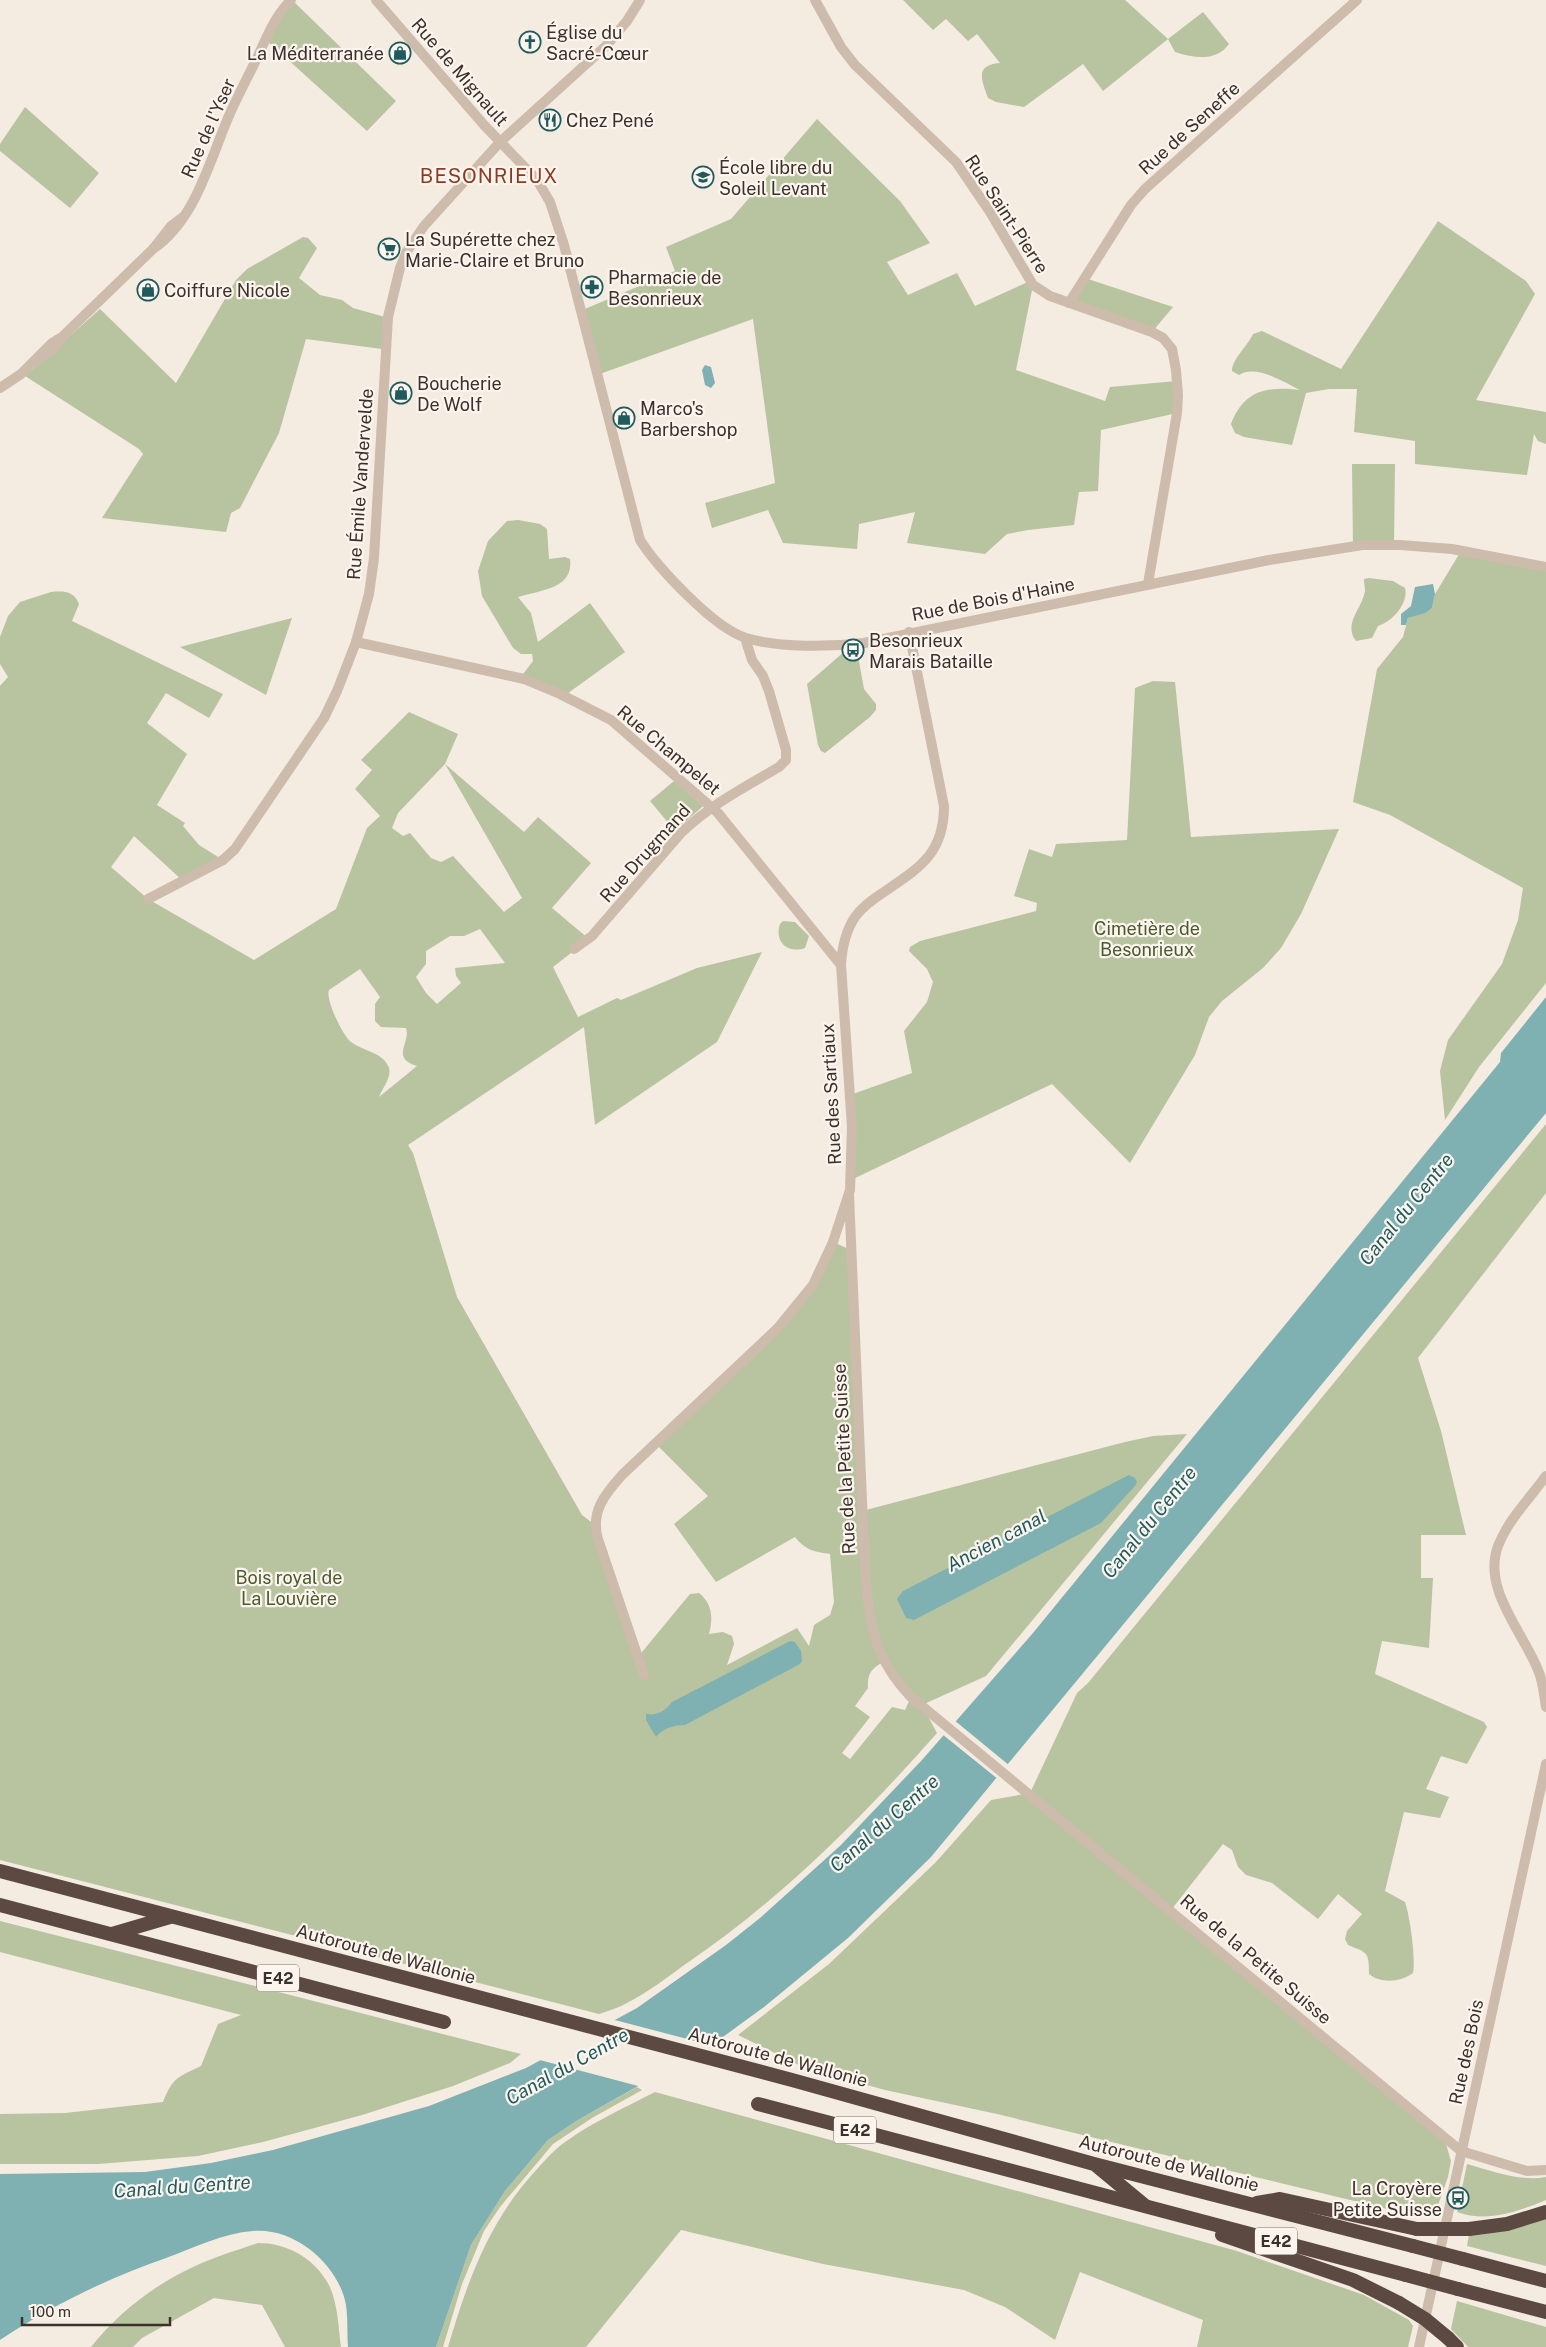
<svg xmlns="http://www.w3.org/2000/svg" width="1546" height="2347" viewBox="0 0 1546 2347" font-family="'Public Sans',sans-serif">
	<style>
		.green { fill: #b8c4a0; fill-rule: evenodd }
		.water { fill: #7fb0b2 }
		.pier { fill: #f4ebe1 }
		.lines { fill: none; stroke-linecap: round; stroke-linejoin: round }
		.minor { stroke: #cdbbac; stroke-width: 10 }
		.highway { stroke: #5c4a42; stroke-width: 14 }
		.highway-bridge { stroke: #5c4a42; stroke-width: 14 }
		.labels { text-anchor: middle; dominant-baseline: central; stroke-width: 4.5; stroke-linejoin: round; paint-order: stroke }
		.shield { fill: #fbf5ee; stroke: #756b66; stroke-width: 1 }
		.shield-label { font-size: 16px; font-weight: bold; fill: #3b302b }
		.poi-label { font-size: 18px; fill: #3b302b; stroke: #fbf5ee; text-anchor: start }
		.street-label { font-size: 18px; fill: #3b302b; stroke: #fbf5ee }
		.park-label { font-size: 18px; fill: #4a5a2e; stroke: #fbf5ee }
		.water-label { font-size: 19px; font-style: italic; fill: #1f5a5e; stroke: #fbf5ee }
		.quarter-label { font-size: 20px; letter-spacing: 1px; fill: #8c3b22; stroke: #fbf5ee }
	</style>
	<rect width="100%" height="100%" fill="#f4ebe1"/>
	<g class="green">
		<path d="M 292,0 L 396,101 L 367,131 L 265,39 Z"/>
		<path d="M 903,0 L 1125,0 L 1168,39 L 1203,12 L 1229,44 C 1216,62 1193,58 1175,52 L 1168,39 L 1103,91 L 1083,64 L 1024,107 L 996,102 L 988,98 C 981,79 975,65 1000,63 L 977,34 L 968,41 L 946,19 L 933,30 Z"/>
		<path d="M 25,107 L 99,173 L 70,208 L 0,151 L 0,144 Z"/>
		<path d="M 817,119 L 900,201 L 930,243 L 887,262 L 908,295 L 957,273 L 975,306 L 1030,281 L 1033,285 L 1016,370 L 1105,401 L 1110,387 L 1177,381 L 1177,413 L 1101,430 L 1098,491 L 1079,492 L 1074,525 L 1028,530 L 1007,534 L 985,554 L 907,543 L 915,512 L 859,524 L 857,549 L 783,543 L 768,510 L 712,528 L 705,503 L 775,483 L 753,319 L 597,375 L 580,311 L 675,271 L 666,247 L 731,219 Z"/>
		<path d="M 1438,221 L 1526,281 L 1535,294 L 1476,400 L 1546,412 L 1546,444 L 1538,441 L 1534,434 L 1527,475 L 1415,464 L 1415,441 L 1354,432 L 1357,389 L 1329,389 L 1306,393 L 1292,445 L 1244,437 L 1235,433 L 1231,424 C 1244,390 1267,386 1300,390 C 1284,382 1256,364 1239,375 L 1232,371 C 1232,359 1247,347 1253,334 L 1262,331 L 1341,369 Z"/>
		<path d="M 303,237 L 308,238 L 317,248 L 299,278 L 320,295 L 342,300 L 353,308 L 385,317 L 382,349 L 306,339 L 279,433 L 240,508 L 231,513 L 226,532 L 102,518 L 143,454 L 139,449 L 25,376 L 100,309 L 176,383 L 236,280 L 247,269 Z"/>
		<path d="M 1085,278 L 1173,307 L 1152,332 L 1069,303 Z"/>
		<path d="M 1352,464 L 1395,464 L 1394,544 L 1353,546 Z"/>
		<path d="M 518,520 L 540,524 L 547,529 L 549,559 L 565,557 L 570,559 C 574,589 540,590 518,597 L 531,613 L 538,642 L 590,603 L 625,652 L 564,696 L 520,678 L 533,661 L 532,654 L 521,654 L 513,648 L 482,596 L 478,571 L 488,541 L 507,521 Z"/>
		<path d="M 1459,550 L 1546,567 L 1546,983 L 1479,1067 L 1445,1120 L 1440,1071 L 1448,1040 L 1502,964 L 1518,920 L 1523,888 L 1390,815 L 1353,802 L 1377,669 L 1403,637 L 1408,618 L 1432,608 L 1435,594 L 1458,556 Z"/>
		<path d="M 1369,578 L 1393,581 L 1405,588 C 1409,603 1392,622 1378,626 L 1372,638 L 1356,641 C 1343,623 1362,609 1365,591 C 1365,588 1364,583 1364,579 Z"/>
		<path d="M 51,592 C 64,591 74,591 79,604 L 72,621 L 223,694 L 209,718 L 166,693 L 147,723 L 187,754 L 157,805 L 185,823 L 183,826 L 199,845 L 223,860 L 183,881 L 134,836 L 111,867 L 148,899 L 254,960 L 336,909 L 367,828 L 380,816 L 355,789 L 372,770 L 361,760 L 409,712 L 458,734 L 445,764 L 524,832 L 538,817 L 591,863 L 552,908 L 589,939 L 553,967 L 578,1017 L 617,998 L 621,1000 L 697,968 L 762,952 L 717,1042 L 595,1125 L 584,1027 L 408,1145 L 413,1153 L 457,1297 L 582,1515 L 595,1525 L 639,1661 L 642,1652 L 690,1594 L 699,1593 C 713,1604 713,1619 709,1634 L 723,1632 L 732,1636 L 734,1644 L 727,1665 L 797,1628 L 809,1646 L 814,1625 L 830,1615 L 834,1602 L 830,1554 C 815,1552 805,1550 795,1537 L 716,1582 L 674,1524 L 708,1496 L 655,1443 L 806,1295 L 833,1242 L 851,1250 L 862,1511 L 1125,1442 L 1153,1436 L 1187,1434 L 986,1676 L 922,1705 L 937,1733 C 862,1818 783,1897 690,1961 C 670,1975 649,1992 627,2003 C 618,2008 608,2011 599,2014 L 0,1860 L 0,686 L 8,677 L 0,664 L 0,637 L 8,616 L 20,602 ZM 445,764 L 522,898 L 504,912 L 453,856 L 441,862 L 431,858 L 410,833 L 403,836 L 392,828 L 398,813 ZM 480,929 L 505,963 L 455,968 L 456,976 L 461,983 L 437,1004 L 426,993 L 416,977 L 426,964 L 426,951 L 450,936 L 464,936 ZM 360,969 L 380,997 L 375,1004 L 375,1021 L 381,1027 L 406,1028 C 411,1043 390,1058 417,1066 L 379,1097 C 382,1089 392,1077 389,1068 C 384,1052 362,1051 351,1042 C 343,1036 325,999 329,990 ZM 885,1661 L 911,1697 L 905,1710 L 892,1707 L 850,1759 L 842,1753 L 870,1717 L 855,1706 L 868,1688 C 867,1673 872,1668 885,1661 Z"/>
		<path d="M 292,618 L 266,695 L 180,647 Z"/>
		<path d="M 845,651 L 852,652 L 858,656 L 864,689 L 876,704 L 876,710 L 870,717 L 825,753 L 821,751 L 818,745 L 807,684 Z"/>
		<path d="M 1153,681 L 1175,682 L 1191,837 L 1339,829 L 1301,914 L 1281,948 L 1263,968 L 1222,1001 L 1209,1017 L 1195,1055 L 1130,1163 L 1052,1084 L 851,1180 L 850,1095 L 912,1073 L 904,1031 L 927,1002 L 933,982 L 927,969 L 909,951 L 910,947 L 920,941 L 1036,911 L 1037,903 L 1014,896 L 1029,849 L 1052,857 L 1056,844 L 1127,840 L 1135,688 Z"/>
		<path d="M 674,781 L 703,806 L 675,831 L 650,801 Z"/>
		<path d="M 783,921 L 795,922 L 809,936 L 805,948 C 788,954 774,942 780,924 Z"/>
		<path d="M 1546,1124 L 1546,1193 L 1418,1358 L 1441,1431 L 1466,1535 L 1421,1535 L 1421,1578 L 1433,1578 L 1429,1648 L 1382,1641 L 1375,1674 L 1484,1722 L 1487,1727 L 1467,1764 L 1441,1756 L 1426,1789 L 1449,1797 L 1440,1818 L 1404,1812 L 1385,1891 L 1405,1902 C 1410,1916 1416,1961 1413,1973 C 1401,1982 1381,1984 1369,1974 C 1369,1952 1368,1953 1348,1945 L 1345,1939 L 1347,1931 L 1362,1914 L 1338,1894 L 1318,1919 L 1272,1883 L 1246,1875 L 1238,1867 L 1232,1850 L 1223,1844 L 1171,1910 L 1446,2144 L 1451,2161 L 1448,2177 L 1435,2214 L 1420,2217 L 997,2114 L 885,2090 L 805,2068 L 738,2035 L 829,1964 L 936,1862 L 991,1800 L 1030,1793 L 1077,1693 L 1088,1683 Z"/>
		<path d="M 0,1921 L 521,2054 L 510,2063 L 453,2086 L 362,2115 L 263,2142 L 198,2156 L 98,2164 L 0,2164 L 0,2114 L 65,2113 L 163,2102 C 173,2077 178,2077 201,2066 L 218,2024 L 241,2015 L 0,1952 Z"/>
		<path d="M 637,2087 L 642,2090 L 592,2118 L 553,2144 L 500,2207 L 484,2231 L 462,2284 L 443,2347 L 436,2347 L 471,2245 L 505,2191 L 548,2140 L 578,2120 Z"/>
		<path d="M 655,2092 L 1237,2251 L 1364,2295 L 1409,2320 L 1413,2326 L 1408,2347 L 1197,2347 L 1203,2320 L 1080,2272 L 1055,2340 L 1005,2307 L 964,2290 L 823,2264 L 681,2230 L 586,2347 L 448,2347 C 468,2280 489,2220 538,2168 C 547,2158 556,2148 568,2140 C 595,2121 626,2107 655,2092 Z"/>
		<path d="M 1467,2164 C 1492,2171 1521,2182 1546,2177 L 1546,2200 C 1517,2212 1487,2223 1457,2212 Z"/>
		<path d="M 1546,2215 L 1546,2266 L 1467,2246 L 1469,2234 Z"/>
		<path d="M 258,2243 C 285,2243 311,2256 326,2280 C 338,2298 338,2326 341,2347 L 285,2347 L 262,2305 L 214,2298 L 142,2338 L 133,2347 L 91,2347 C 118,2313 154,2285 193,2267 C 214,2257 237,2250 258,2243 Z"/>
		<path d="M 1457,2301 L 1546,2327 L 1546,2347 L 1468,2347 L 1451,2329 Z"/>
	</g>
	<g class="water">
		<path d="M 705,365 L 711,367 L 715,383 L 711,388 L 705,385 L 702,370 Z"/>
		<path d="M 1433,584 L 1435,594 L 1432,608 L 1425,613 L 1408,618 L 1406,625 L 1401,625 L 1401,614 L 1411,606 L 1415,587 Z"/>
		<path d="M 1546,997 L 1546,1113 L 931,1857 L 848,1938 L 764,2007 L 716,2042 L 578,2120 L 548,2140 L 505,2191 L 471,2245 L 436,2347 L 348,2347 C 347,2334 348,2319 346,2305 C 339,2265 295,2227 253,2231 C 223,2233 194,2248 166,2258 C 108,2278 51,2306 0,2340 L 0,2174 L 145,2172 L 211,2163 L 273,2150 L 429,2106 L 526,2068 L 637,2008 L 726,1945 L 760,1918 L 841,1845 L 922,1760 L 1033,1633 L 1500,1062 L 1501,1053 Z"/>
		<path d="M 1129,1475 L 1135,1478 L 1137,1482 L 1135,1486 L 1101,1523 L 914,1620 L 906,1618 L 897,1599 L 903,1591 Z"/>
		<path d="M 790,1641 L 795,1642 L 801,1651 L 802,1661 L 800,1664 L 685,1725 C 675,1725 663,1728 656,1737 L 646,1720 L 646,1714 C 658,1716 665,1711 672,1702 Z"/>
	</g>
	<g class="pier">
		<path d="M 954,1720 L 1010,1766 L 999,1780 L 942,1734 Z"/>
		<path d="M 611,2019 L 714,2046 L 642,2087 L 536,2059 Z"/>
	</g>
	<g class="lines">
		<g class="minor">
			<path d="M 376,0 L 484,125 L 537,180 L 550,202 L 564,245 L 640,540 C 658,568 714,628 746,638 C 780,648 829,647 864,643 L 1269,560 L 1362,545 L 1400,545 L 1452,549 L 1546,567"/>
			<path d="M 815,0 L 841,47 L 855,65 L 956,162 L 990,212 L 1033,285 L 1050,296 L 1152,332 L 1163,338 L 1172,349 L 1176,370 L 1178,395 L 1177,413 L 1148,584"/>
			<path d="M 183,217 L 171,226 L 153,249 C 195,220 209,163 228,118 C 237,97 248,77 258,56 C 267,36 275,16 291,0"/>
			<path d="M 1069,303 L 1131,205 L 1145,189 L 1357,0"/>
			<path d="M 62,337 L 153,249"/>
			<path d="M 0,388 L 21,374 L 52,343 L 62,337 L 56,347 L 35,362"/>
			<path d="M 356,642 L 524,679 L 560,694 L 611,720 L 718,813 L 841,965"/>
			<path d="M 148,899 L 223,860 L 235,849 L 324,718 L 337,691 L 356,642 L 369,594 L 374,558 L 388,317 L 400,268 L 407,251 L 424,226 L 500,142 L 606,46 L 627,21 L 640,0"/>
			<path d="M 574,949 L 592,936 L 681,833 C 710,805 745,787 779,767 L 786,760 L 786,750 L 769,691 L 763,676 L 752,660 L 745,638"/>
			<path d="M 849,1195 L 865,1571 C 870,1623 872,1656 911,1697 L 1461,2151 L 1527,2171 L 1546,2170"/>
			<path d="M 1546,1476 C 1530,1498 1508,1520 1498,1546 C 1482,1589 1523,1632 1538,1670 C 1543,1681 1544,1695 1546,1707"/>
			<path d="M 644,1675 L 598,1539 C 590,1512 605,1494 622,1475 L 778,1328 L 813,1285 L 833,1242 L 850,1190 L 852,1127 L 841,965 C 842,948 845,932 855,917 C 862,907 873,899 884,892 C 919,868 944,854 944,806 L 909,632"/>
			<path d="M 1419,2347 L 1546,1764"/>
		</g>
		<g class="highway">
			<path d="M 0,1871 L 792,2080 L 1094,2164 L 1413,2246"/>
			<path d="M 0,1905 L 444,2022"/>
			<path d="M 112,1934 L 170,1917"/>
			<path d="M 758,2104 L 1406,2275"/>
			<path d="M 1097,2166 L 1144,2205"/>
			<path d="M 1257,2203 L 1280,2199 L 1417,2229"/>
			<path d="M 1469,2229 L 1507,2224 L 1546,2212"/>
			<path d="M 1222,2235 L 1353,2280 L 1399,2303"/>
			<path d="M 1463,2259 L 1546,2281"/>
			<path d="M 1458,2289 L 1546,2312"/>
			<path d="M 1448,2338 L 1457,2347"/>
		</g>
		<g class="highway-bridge">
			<path d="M 1417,2229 L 1469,2229"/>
			<path d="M 1413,2246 L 1463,2259"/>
			<path d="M 1406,2275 L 1458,2289"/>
			<path d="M 1399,2303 L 1425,2319 L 1448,2338"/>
		</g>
	</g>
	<defs>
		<g id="church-ring" transform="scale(1.125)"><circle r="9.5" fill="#fbf5ee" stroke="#1f5a5e" stroke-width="1.5"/><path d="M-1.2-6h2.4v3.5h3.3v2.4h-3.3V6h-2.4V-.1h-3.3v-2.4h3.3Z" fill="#1f5a5e"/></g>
		<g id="shop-ring" transform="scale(1.125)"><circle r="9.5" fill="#fbf5ee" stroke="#1f5a5e" stroke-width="1.5"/><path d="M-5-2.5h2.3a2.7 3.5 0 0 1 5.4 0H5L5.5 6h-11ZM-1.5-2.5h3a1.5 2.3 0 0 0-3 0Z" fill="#1f5a5e"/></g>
		<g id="restaurant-ring" transform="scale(1.125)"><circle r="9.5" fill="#fbf5ee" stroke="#1f5a5e" stroke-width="1.5"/><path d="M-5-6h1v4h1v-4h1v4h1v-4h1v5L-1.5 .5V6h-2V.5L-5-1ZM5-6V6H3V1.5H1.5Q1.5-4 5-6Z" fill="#1f5a5e"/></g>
		<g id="school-ring" transform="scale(1.125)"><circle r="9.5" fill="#fbf5ee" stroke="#1f5a5e" stroke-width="1.5"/><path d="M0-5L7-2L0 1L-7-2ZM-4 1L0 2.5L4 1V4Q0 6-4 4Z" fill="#1f5a5e"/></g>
		<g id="supermarket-ring" transform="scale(1.125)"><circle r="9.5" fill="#fbf5ee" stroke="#1f5a5e" stroke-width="1.5"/><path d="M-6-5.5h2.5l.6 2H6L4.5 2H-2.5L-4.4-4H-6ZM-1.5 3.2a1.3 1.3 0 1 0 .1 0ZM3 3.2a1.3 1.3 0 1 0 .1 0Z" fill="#1f5a5e"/></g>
		<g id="pharmacy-ring" transform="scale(1.125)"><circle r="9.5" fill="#fbf5ee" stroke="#1f5a5e" stroke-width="1.5"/><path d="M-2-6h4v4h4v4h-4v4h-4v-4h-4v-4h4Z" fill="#1f5a5e"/></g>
		<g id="bus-ring" transform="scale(1.125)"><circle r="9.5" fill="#fbf5ee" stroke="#1f5a5e" stroke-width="1.5"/><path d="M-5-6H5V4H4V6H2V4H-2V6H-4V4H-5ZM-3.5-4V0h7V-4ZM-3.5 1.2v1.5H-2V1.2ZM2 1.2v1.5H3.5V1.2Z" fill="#1f5a5e"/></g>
	</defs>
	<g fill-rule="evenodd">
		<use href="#church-ring" x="530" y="42"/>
		<use href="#shop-ring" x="400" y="53"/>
		<use href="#restaurant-ring" x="550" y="120"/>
		<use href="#school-ring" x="703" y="177"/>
		<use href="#supermarket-ring" x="389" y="249"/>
		<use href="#pharmacy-ring" x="592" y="287"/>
		<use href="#shop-ring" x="148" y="290"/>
		<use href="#shop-ring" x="401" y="393"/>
		<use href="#shop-ring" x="624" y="418"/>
		<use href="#bus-ring" x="853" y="650"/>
		<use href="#bus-ring" x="1458" y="2198"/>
	</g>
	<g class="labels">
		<g class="shield">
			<rect x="257" y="1964.5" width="42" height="27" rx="4"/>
			<rect x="834" y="2116.5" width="42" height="27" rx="4"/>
			<rect x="1255" y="2227.5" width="42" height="27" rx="4"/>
		</g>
		<g class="shield-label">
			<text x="278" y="1978">E42</text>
			<text x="855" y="2130">E42</text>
			<text x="1276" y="2241">E42</text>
		</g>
		<g class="poi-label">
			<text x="546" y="32">Église du<tspan x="546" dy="21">Sacré-Cœur</tspan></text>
			<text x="384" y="53" text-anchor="end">La Méditerranée</text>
			<text x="566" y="120">Chez Pené</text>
			<text x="719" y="167">École libre du<tspan x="719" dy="21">Soleil Levant</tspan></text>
			<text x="405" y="239">La Supérette chez<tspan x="405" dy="21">Marie-Claire et Bruno</tspan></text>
			<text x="608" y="277">Pharmacie de<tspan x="608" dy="21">Besonrieux</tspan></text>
			<text x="164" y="290">Coiffure Nicole</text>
			<text x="417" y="383">Boucherie<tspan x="417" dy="21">De Wolf</tspan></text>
			<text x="640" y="408">Marco's<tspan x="640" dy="21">Barbershop</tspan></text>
			<text x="869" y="640">Besonrieux<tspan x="869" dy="21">Marais Bataille</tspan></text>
			<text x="1442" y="2188" text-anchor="end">La Croyère<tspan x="1442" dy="21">Petite Suisse</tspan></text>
		</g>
		<g class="street-label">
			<text transform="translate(460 72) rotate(49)">Rue de Mignault</text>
			<text transform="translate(208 128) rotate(-66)">Rue de l'Yser</text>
			<text transform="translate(1189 128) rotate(-42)">Rue de Seneffe</text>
			<text transform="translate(1007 214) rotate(57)">Rue Saint-Pierre</text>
			<text transform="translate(360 484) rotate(-86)">Rue Émile Vandervelde</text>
			<text transform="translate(993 599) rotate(-11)">Rue de Bois d'Haine</text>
			<text transform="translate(669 750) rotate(40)">Rue Champelet</text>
			<text transform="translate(645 853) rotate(-48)">Rue Drugmand</text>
			<text transform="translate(831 1094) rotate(-93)">Rue des Sartiaux</text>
			<text transform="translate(844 1459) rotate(-93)">Rue de la Petite Suisse</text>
			<text transform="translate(386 1954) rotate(15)">Autoroute de Wallonie</text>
			<text transform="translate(1256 1959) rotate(40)">Rue de la Petite Suisse</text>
			<text transform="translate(1466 2052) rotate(-78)">Rue des Bois</text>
			<text transform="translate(778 2057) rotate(15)">Autoroute de Wallonie</text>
			<text transform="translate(1169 2163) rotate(14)">Autoroute de Wallonie</text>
		</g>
		<g class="park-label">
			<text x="1147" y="928">Cimetière de<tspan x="1147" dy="21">Besonrieux</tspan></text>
			<text x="289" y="1577">Bois royal de<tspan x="289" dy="21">La Louvière</tspan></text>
		</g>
		<g class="water-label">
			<text transform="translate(1406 1209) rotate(-51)">Canal du Centre</text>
			<text transform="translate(1149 1522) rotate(-51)">Canal du Centre</text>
			<text transform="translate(996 1540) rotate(-28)">Ancien canal</text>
			<text transform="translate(884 1823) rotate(-41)">Canal du Centre</text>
			<text transform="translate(567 2066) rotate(-29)">Canal du Centre</text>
			<text transform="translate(182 2186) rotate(-4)">Canal du Centre</text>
		</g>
		<g class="quarter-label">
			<text x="489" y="176">BESONRIEUX</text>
		</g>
	</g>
	<path d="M22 2317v8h148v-8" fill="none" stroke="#3b302b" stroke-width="2.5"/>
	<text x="30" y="2317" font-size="15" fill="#3b302b" stroke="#fbf5ee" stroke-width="4" paint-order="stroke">100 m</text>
</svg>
